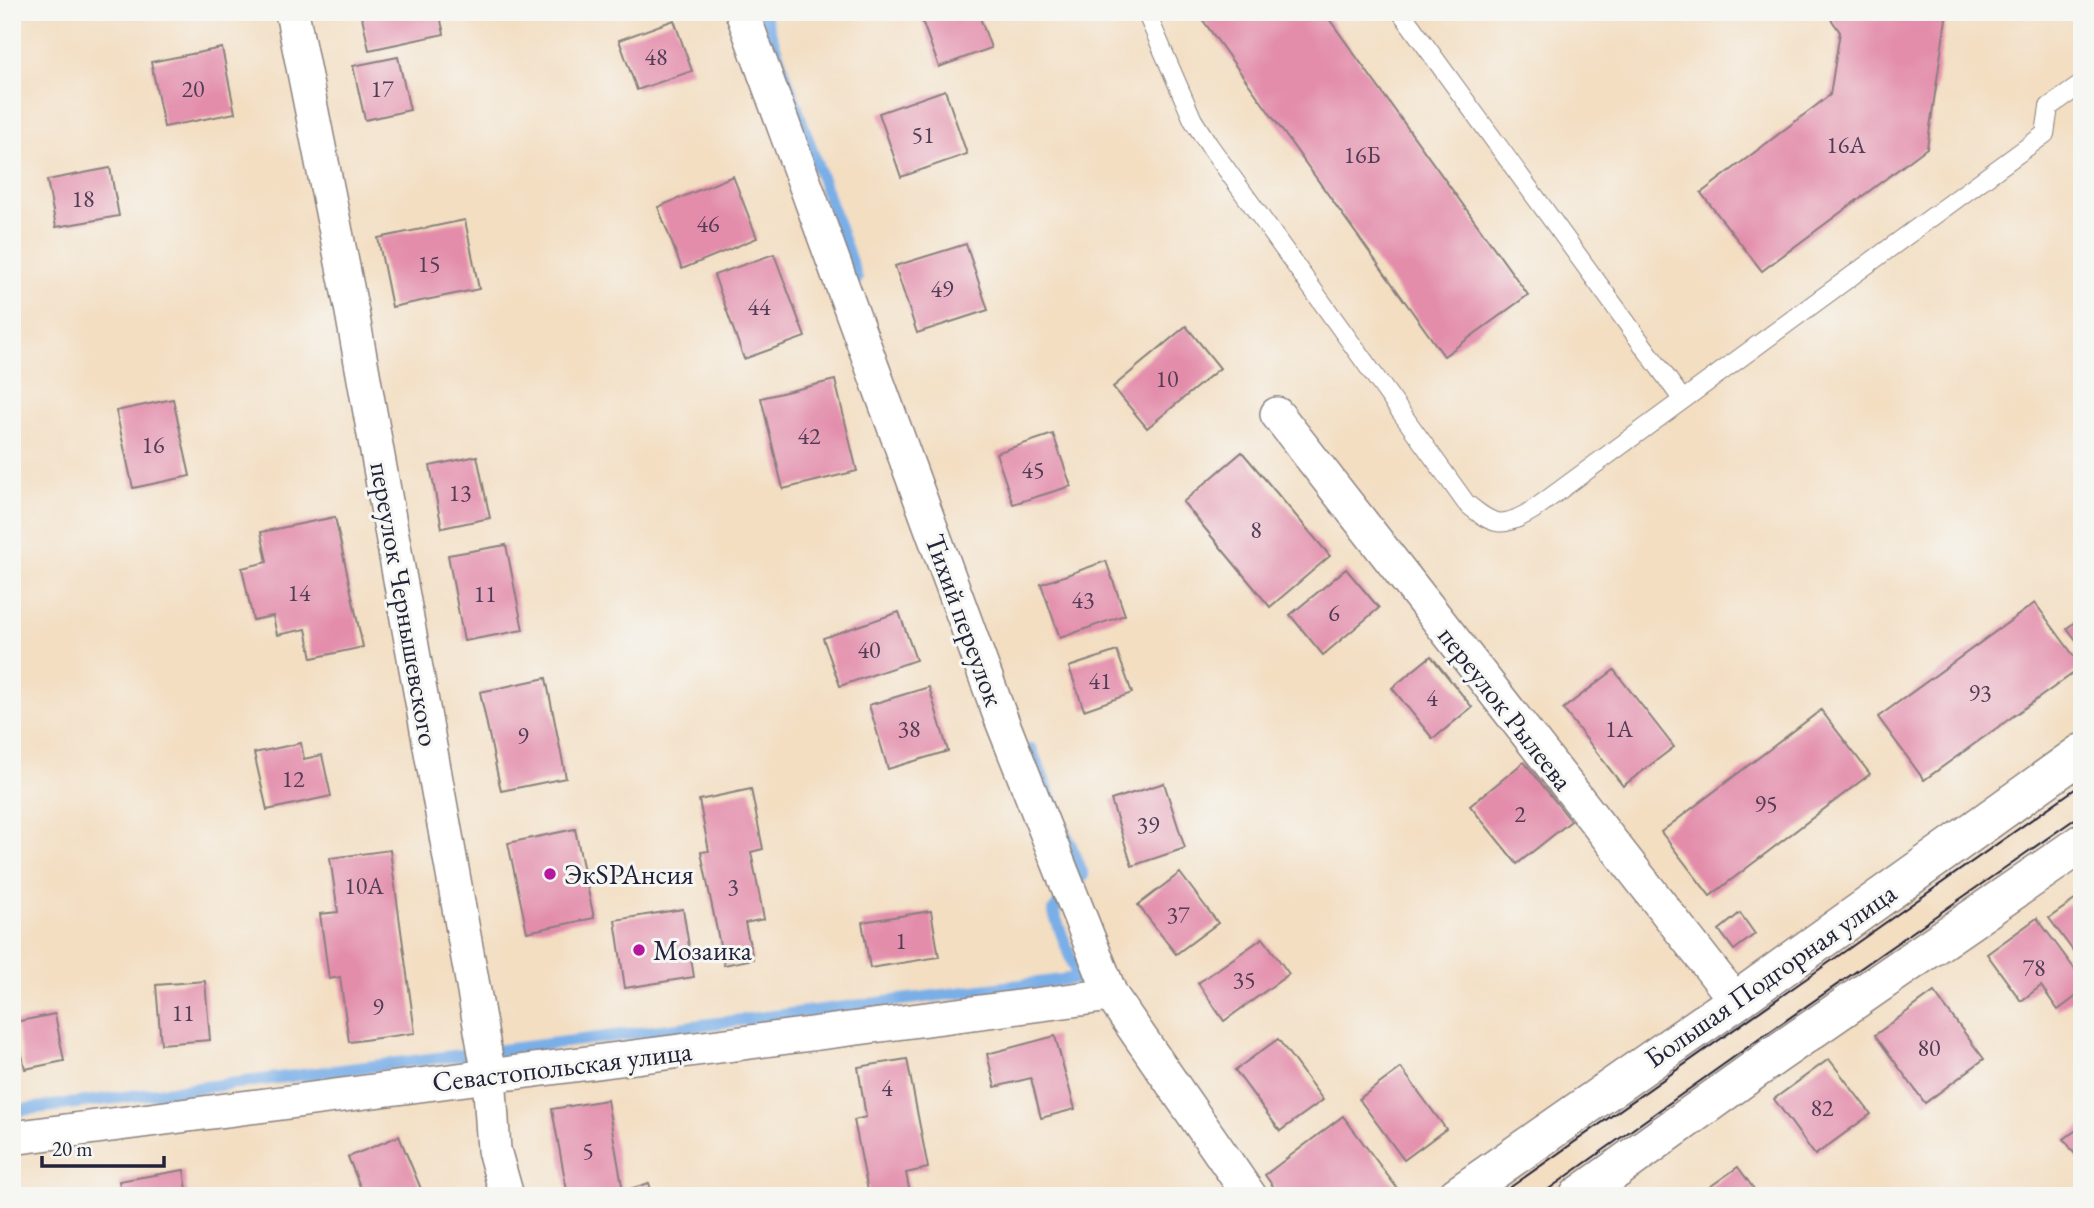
<svg xmlns="http://www.w3.org/2000/svg" width="2094" height="1208" viewBox="0 0 2094 1208" font-family="'EB Garamond',serif">
	<style>
		.lines { fill: none; stroke-linecap: round; stroke-linejoin: round }
		.stream { stroke: #79aee7; stroke-width: 12 }
		.building { fill: #e38dab }
		.service-casing { stroke: #8a807e; stroke-width: 20 }
		.minor-casing { stroke: #8a807e; stroke-width: 36 }
		.secondary-casing { stroke: #8a807e; stroke-width: 41 }
		.service { stroke: #fff; stroke-width: 18 }
		.minor { stroke: #fff; stroke-width: 33 }
		.secondary { stroke: #fff; stroke-width: 38 }
		.tram { stroke: #22223b; stroke-width: 2 }
		.poi-dot { fill: #b5179e; stroke: #f6f6f2; stroke-width: 2.5 }
		.labels { text-anchor: middle; dominant-baseline: central; stroke-width: 6; stroke-linejoin: round; paint-order: stroke }
		.number-label { font-size: 24px; fill: #523d57 }
		.street-label { font-size: 28px; fill: #22223b; stroke: #f6f6f2 }
		.poi-label { font-size: 28px; fill: #22223b; stroke: #f6f6f2; text-anchor: start }
	</style>
	<rect width="100%" height="100%" fill="#f6f6f2"/>
	<filter id="ink" filterUnits="userSpaceOnUse"><feTurbulence type="fractalNoise" baseFrequency=".0143" numOctaves="2"/><feDisplacementMap in="SourceGraphic" scale="14" xChannelSelector="R" yChannelSelector="G"/><feConvolveMatrix kernelMatrix="1 2 1 2 8 2 1 2 1" color-interpolation-filters="sRGB"/></filter>
	<filter id="wash" filterUnits="userSpaceOnUse"><feTurbulence type="fractalNoise" baseFrequency=".00686" numOctaves="4" result="noise"/><feDisplacementMap in="SourceGraphic" scale="28" xChannelSelector="R" yChannelSelector="G"/><feGaussianBlur stdDeviation="1.57" result="paint"/><feColorMatrix in="noise" values="0 0 0 0 0 0 0 0 0 0 0 0 0 0 0 0 0 1.4 0 .05"/><feComposite in="paint" operator="in"/></filter>
	<g filter="url(#wash)">
		<rect width="100%" height="100%" fill="#f3dec2"/>
		<g class="lines">
			<g class="stream">
				<path d="M 763,12 L 857,279"/>
				<path d="M 12,1111 L 1078,978 L 1053,911 L 1083,875 L 1031,749"/>
			</g>
		</g>
		<g id="blocks">
			<g class="building">
				<path d="M 361,12 L 439,12 L 444,34 L 369,50 Z"/>
				<path d="M 927,12 L 978,12 L 991,48 L 939,67 L 920,15 Z"/>
				<path d="M 1197,12 L 1324,12 L 1528,295 L 1444,356 Z"/>
				<path d="M 1826,12 L 1947,12 L 1927,148 L 1762,271 L 1701,193 L 1830,95 L 1840,32 Z"/>
				<path d="M 674,20 L 692,71 L 637,90 L 619,40 Z"/>
				<path d="M 222,48 L 235,113 L 164,127 L 151,62 Z"/>
				<path d="M 398,57 L 410,110 L 365,120 L 353,66 Z"/>
				<path d="M 945,90 L 967,154 L 901,177 L 879,113 Z"/>
				<path d="M 110,168 L 119,216 L 56,227 L 47,180 Z"/>
				<path d="M 733,176 L 757,238 L 682,269 L 658,207 Z"/>
				<path d="M 465,220 L 479,289 L 392,307 L 378,238 Z"/>
				<path d="M 966,244 L 988,310 L 917,333 L 895,266 Z"/>
				<path d="M 774,254 L 805,337 L 744,359 L 714,275 Z"/>
				<path d="M 14,262 L 17,285 L 12,286 L 12,263 Z"/>
				<path d="M 1186,326 L 1220,368 L 1147,428 L 1113,387 Z"/>
				<path d="M 835,380 L 857,471 L 783,489 L 761,398 Z"/>
				<path d="M 173,399 L 190,476 L 133,488 L 116,411 Z"/>
				<path d="M 1053,434 L 1071,486 L 1013,504 L 996,453 Z"/>
				<path d="M 1242,452 L 1330,556 L 1270,607 L 1183,502 Z"/>
				<path d="M 477,456 L 490,518 L 442,528 L 430,466 Z"/>
				<path d="M 335,517 L 363,647 L 312,658 L 306,629 L 277,635 L 273,616 L 253,620 L 242,568 L 267,562 L 261,532 Z"/>
				<path d="M 506,545 L 523,630 L 464,641 L 448,555 Z"/>
				<path d="M 1106,561 L 1125,615 L 1060,638 L 1041,584 Z"/>
				<path d="M 1346,569 L 1379,608 L 1323,655 L 1290,615 Z"/>
				<path d="M 2035,603 L 2082,667 L 1924,780 L 1878,717 Z"/>
				<path d="M 899,612 L 916,660 L 840,686 L 823,638 Z"/>
				<path d="M 2082,617 L 2082,648 L 2067,628 Z"/>
				<path d="M 1117,651 L 1132,693 L 1084,710 L 1069,667 Z"/>
				<path d="M 1431,656 L 1472,707 L 1433,739 L 1392,688 Z"/>
				<path d="M 1614,670 L 1674,747 L 1623,786 L 1563,709 Z"/>
				<path d="M 546,678 L 566,778 L 501,791 L 480,692 Z"/>
				<path d="M 929,687 L 948,751 L 888,769 L 869,705 Z"/>
				<path d="M 1821,710 L 1870,774 L 1710,896 L 1661,832 Z"/>
				<path d="M 301,743 L 304,759 L 322,755 L 331,796 L 267,810 L 254,753 Z"/>
				<path d="M 1524,762 L 1571,821 L 1517,864 L 1470,806 Z"/>
				<path d="M 1164,783 L 1185,848 L 1132,866 L 1111,800 Z"/>
				<path d="M 751,789 L 763,849 L 751,852 L 764,919 L 745,923 L 753,959 L 724,965 L 701,852 L 709,851 L 699,800 Z"/>
				<path d="M 575,829 L 594,918 L 527,932 L 508,843 Z"/>
				<path d="M 390,850 L 415,1033 L 349,1042 L 340,977 L 329,979 L 320,914 L 338,912 L 330,858 Z"/>
				<path d="M 1180,873 L 1218,923 L 1176,954 L 1138,905 Z"/>
				<path d="M 2082,895 L 2082,963 L 2049,918 Z"/>
				<path d="M 683,909 L 694,977 L 625,988 L 615,920 Z"/>
				<path d="M 931,911 L 939,957 L 870,968 L 862,922 Z"/>
				<path d="M 1740,913 L 1755,934 L 1734,950 L 1719,930 Z"/>
				<path d="M 2037,918 L 2082,979 L 2082,992 L 2058,1010 L 2041,986 L 2021,1001 L 1987,954 Z"/>
				<path d="M 1263,938 L 1289,974 L 1224,1021 L 1198,983 Z"/>
				<path d="M 205,981 L 210,1040 L 161,1044 L 156,985 Z"/>
				<path d="M 1934,992 L 1984,1059 L 1925,1103 L 1875,1035 Z"/>
				<path d="M 55,1014 L 64,1061 L 25,1069 L 15,1022 Z"/>
				<path d="M 1055,1036 L 1075,1109 L 1041,1118 L 1031,1078 L 995,1087 L 987,1054 Z"/>
				<path d="M 1278,1039 L 1323,1100 L 1280,1131 L 1235,1070 Z"/>
				<path d="M 907,1059 L 928,1168 L 906,1173 L 910,1193 L 896,1196 L 869,1196 L 854,1120 L 866,1117 L 858,1067 Z"/>
				<path d="M 1829,1059 L 1871,1114 L 1815,1155 L 1774,1099 Z"/>
				<path d="M 1401,1068 L 1446,1129 L 1404,1160 L 1359,1099 Z"/>
				<path d="M 607,1100 L 623,1191 L 649,1183 L 653,1196 L 568,1196 L 552,1109 Z"/>
				<path d="M 1343,1116 L 1397,1188 L 1387,1196 L 1280,1196 L 1265,1175 Z"/>
				<path d="M 2082,1126 L 2082,1164 L 2064,1139 Z"/>
				<path d="M 399,1136 L 424,1196 L 364,1196 L 348,1157 Z"/>
				<path d="M 1738,1167 L 1759,1196 L 1697,1196 Z"/>
				<path d="M 184,1170 L 188,1196 L 122,1196 L 119,1181 Z"/>
			</g>
		</g>
	</g>
	<g filter="url(#ink)">
		<use href="#blocks" fill-opacity="0" stroke="#8a807e" stroke-width="2"/>
		<g class="lines">
			<g class="service-casing">
				<g id="service">
					<path d="M 1146,12 L 1193,120 L 1209,145 L 1466,503 C 1494,526 1501,529 1533,510 L 2045,134 L 2049,107 L 2082,84"/>
					<path d="M 1401,12 L 1682,399"/>
				</g>
			</g>
			<g class="minor-casing">
				<g id="minor">
					<path d="M 292,12 L 352,312 L 489,1075 L 494,1150 L 507,1196"/>
					<path d="M 742,12 L 1000,716 L 1111,995 L 1250,1196"/>
					<path d="M 1277,414 L 1736,1001"/>
					<path d="M 12,1138 L 1111,995"/>
				</g>
			</g>
			<g class="secondary-casing">
				<g id="secondary">
					<path d="M 1457,1196 L 1736,1001 L 2082,753"/>
					<path d="M 1579,1196 L 1775,1055 L 2082,843"/>
				</g>
			</g>
			<use href="#service" class="service"/>
			<use href="#minor" class="minor"/>
			<use href="#secondary" class="secondary"/>
			<g class="tram">
				<path d="M 1498,1196 L 2082,784"/>
				<path d="M 1539,1196 L 1762,1037 L 2082,814"/>
			</g>
		</g>
	</g>
	<g class="poi-dot">
		<circle cx="550" cy="874" r="7"/>
		<circle cx="639" cy="950" r="7"/>
	</g>
	<g class="labels">
		<g class="number-label">
			<text x="656" y="56">48</text>
			<text x="193" y="88">20</text>
			<text x="382" y="88">17</text>
			<text x="923" y="134">51</text>
			<text x="1846" y="144">16А</text>
			<text x="1362" y="154">16Б</text>
			<text x="83" y="198">18</text>
			<text x="708" y="223">46</text>
			<text x="429" y="263">15</text>
			<text x="942" y="288">49</text>
			<text x="759" y="306">44</text>
			<text x="1167" y="378">10</text>
			<text x="809" y="435">42</text>
			<text x="153" y="444">16</text>
			<text x="1033" y="469">45</text>
			<text x="460" y="492">13</text>
			<text x="1256" y="529">8</text>
			<text x="299" y="592">14</text>
			<text x="485" y="593">11</text>
			<text x="1083" y="599">43</text>
			<text x="1334" y="612">6</text>
			<text x="869" y="649">40</text>
			<text x="1100" y="680">41</text>
			<text x="1980" y="692">93</text>
			<text x="1432" y="697">4</text>
			<text x="909" y="728">38</text>
			<text x="1619" y="728">1А</text>
			<text x="523" y="735">9</text>
			<text x="293" y="778">12</text>
			<text x="1766" y="803">95</text>
			<text x="1520" y="813">2</text>
			<text x="1148" y="824">39</text>
			<text x="364" y="885">10А</text>
			<text x="733" y="886">3</text>
			<text x="1178" y="914">37</text>
			<text x="901" y="940">1</text>
			<text x="2034" y="967">78</text>
			<text x="1244" y="979">35</text>
			<text x="378" y="1006">9</text>
			<text x="183" y="1012">11</text>
			<text x="1929" y="1047">80</text>
			<text x="887" y="1087">4</text>
			<text x="1822" y="1107">82</text>
			<text x="588" y="1150">5</text>
		</g>
		<g class="street-label">
			<text transform="translate(405 604) rotate(80)">переулок Чернышевского</text>
			<text transform="translate(965 620) rotate(70)">Тихий переулок</text>
			<text transform="translate(1506 708) rotate(52)">переулок Рылеева</text>
			<text transform="translate(1770 975) rotate(-35)">Большая Подгорная улица</text>
			<text transform="translate(562 1066) rotate(-7)">Севастопольская улица</text>
		</g>
		<g class="poi-label">
			<text x="564" y="874">ЭкSPAнсия</text>
			<text x="653" y="950">Мозаика</text>
		</g>
	</g>
	<rect width="2094" height="1208" fill="none" stroke="#f6f6f2" stroke-width="42"/>
	<path d="M42 1156v10h122v-10" fill="none" stroke="#22223b" stroke-width="3.5"/>
	<text x="52" y="1156" font-size="21" fill="#22223b" stroke="#f6f6f2" stroke-width="5" paint-order="stroke">20 m</text>
</svg>
